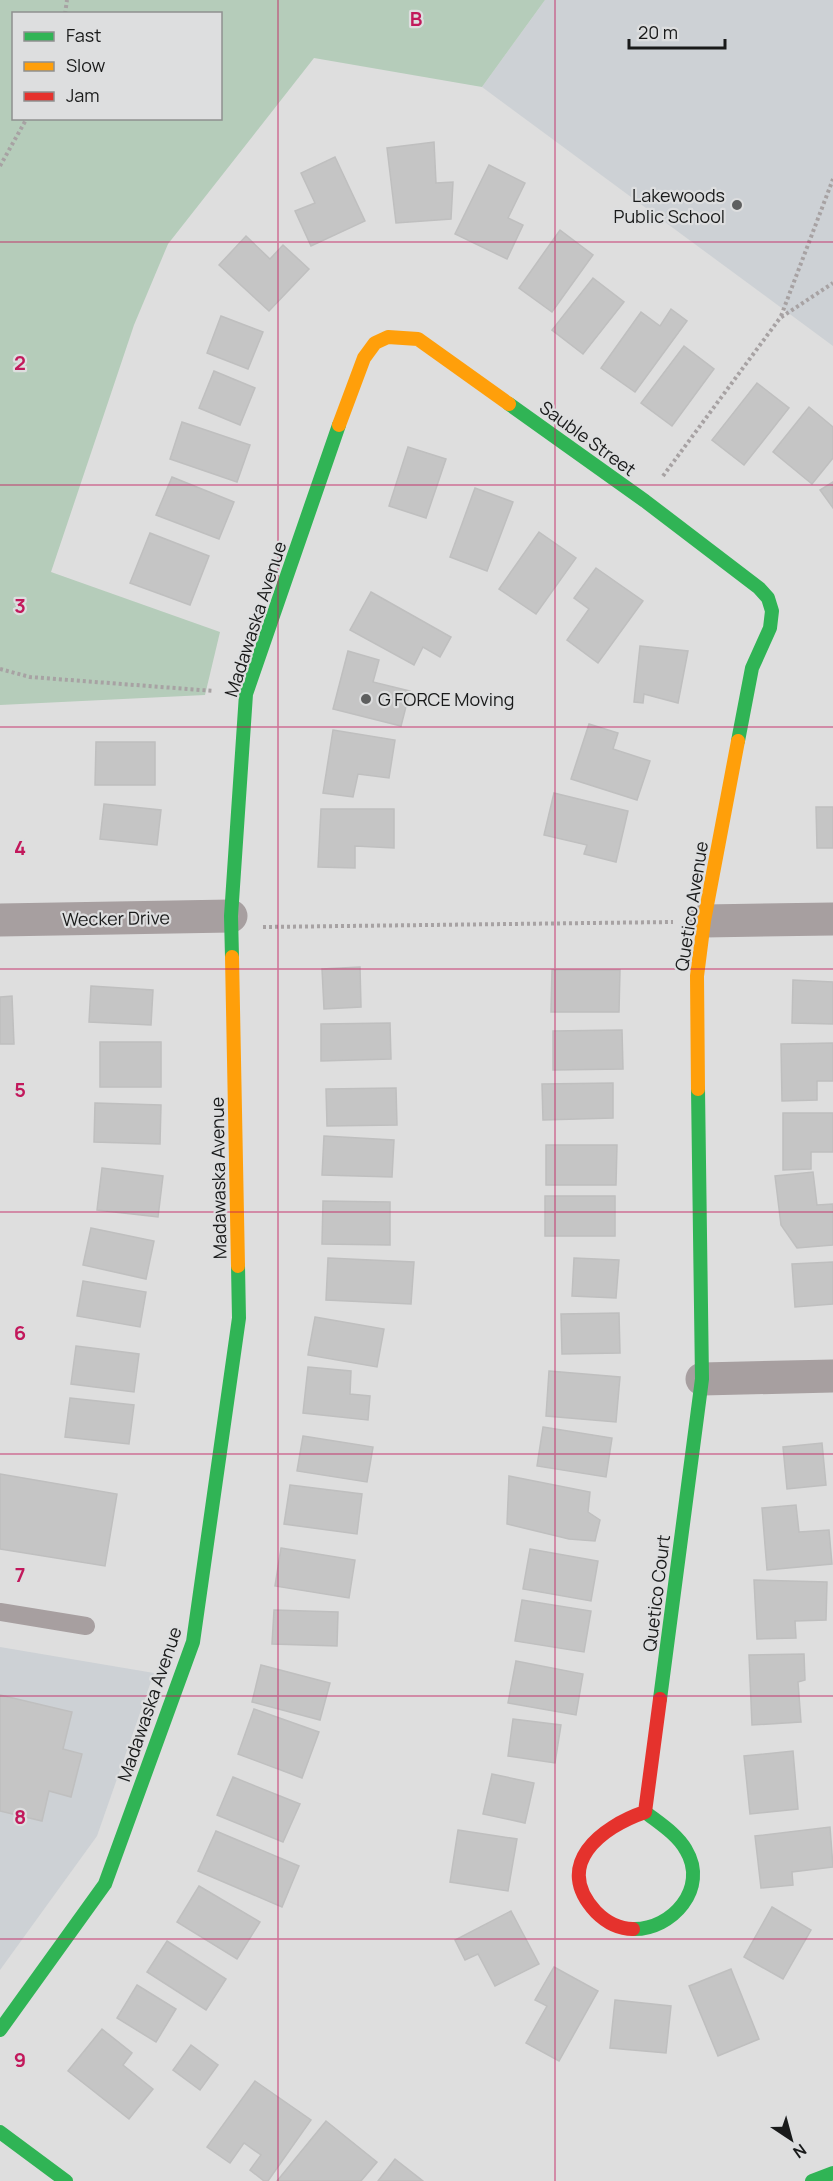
<svg xmlns="http://www.w3.org/2000/svg" width="833" height="2181" viewBox="0 0 833 2181" font-family="Manrope,sans-serif">
	<style>
		.built { fill: #cdd1d5 }
		.park { fill: #b5ccba; fill-rule: evenodd }
		.building { fill: #c5c5c5; stroke: #bfbfbf; stroke-width: 1.5 }
		.lines { fill: none; stroke-linecap: round; stroke-linejoin: round }
		.path { stroke: #a7a2a3; stroke-width: 4; stroke-dasharray: 3 3; stroke-linecap: butt }
		.lane { stroke: #a79fa0; stroke-width: 18 }
		.street { stroke: #a79fa0; stroke-width: 33 }
		.fast { stroke: #30b455; stroke-width: 14 }
		.slow { stroke: #ff9f0a; stroke-width: 14 }
		.jam { stroke: #e5322d; stroke-width: 14 }
		.grid { fill: none; stroke: #c2185b; stroke-width: 1.5; stroke-opacity: 0.55 }
		.poi-dot { fill: #5e5f5f; stroke: #dddedf; stroke-width: 2 }
		.labels { text-anchor: middle; dominant-baseline: central; stroke-width: 4.5; stroke-linejoin: round; paint-order: stroke }
		.poi-label { font-size: 18px; fill: #191a1a; stroke: #dddedf; text-anchor: end }
		.street-label { font-size: 18px; fill: #191a1a; stroke: #dddedf }
		.grid-label { font-size: 20px; text-anchor: middle; font-weight: bold; fill: #c2185b; stroke: #dddedf; stroke-width: 4.5; stroke-linejoin: round; paint-order: stroke }
	</style>
	<rect width="100%" height="100%" fill="#dedede"/>
	<g class="built">
		<path d="M 545,0 L 833,0 L 833,346 L 482,87 Z"/>
		<path d="M 0,1647 L 154,1673 L 97,1836 L 0,1970 Z"/>
	</g>
	<path class="park" d="M 0,0 L 545,0 L 482,87 L 314,58 L 168,244 L 134,325 L 51,572 L 220,632 L 205,695 L 0,705 ZM 14,14 L 220,14 L 220,118 L 14,118 Z"/>
	<g class="building">
		<path d="M 434,142 L 436,183 L 453,182 L 451,219 L 396,223 L 387,148 Z"/>
		<path d="M 335,157 L 365,221 L 311,246 L 295,211 L 315,203 L 301,173 Z"/>
		<path d="M 489,165 L 525,183 L 508,218 L 523,225 L 507,259 L 455,234 Z"/>
		<path d="M 560,230 L 593,255 L 552,312 L 519,288 Z"/>
		<path d="M 246,236 L 270,259 L 283,245 L 309,269 L 269,311 L 219,265 Z"/>
		<path d="M 593,278 L 624,302 L 583,354 L 552,330 Z"/>
		<path d="M 671,309 L 687,321 L 635,392 L 601,368 L 641,312 L 660,326 Z"/>
		<path d="M 221,316 L 263,332 L 248,369 L 207,353 Z"/>
		<path d="M 684,346 L 714,369 L 672,426 L 641,403 Z"/>
		<path d="M 214,371 L 255,388 L 240,425 L 199,408 Z"/>
		<path d="M 757,383 L 789,408 L 744,465 L 712,440 Z"/>
		<path d="M 809,407 L 833,427 L 833,458 L 812,484 L 773,452 Z"/>
		<path d="M 182,422 L 250,445 L 237,482 L 170,459 Z"/>
		<path d="M 408,447 L 446,459 L 426,518 L 389,506 Z"/>
		<path d="M 172,477 L 234,502 L 219,539 L 156,515 Z"/>
		<path d="M 833,482 L 833,508 L 820,490 Z"/>
		<path d="M 475,488 L 513,502 L 487,571 L 450,557 Z"/>
		<path d="M 539,532 L 576,558 L 536,614 L 499,589 Z"/>
		<path d="M 150,533 L 209,556 L 190,605 L 130,583 Z"/>
		<path d="M 596,568 L 643,601 L 598,663 L 567,640 L 589,609 L 574,598 Z"/>
		<path d="M 371,592 L 451,637 L 440,657 L 423,647 L 414,665 L 350,630 Z"/>
		<path d="M 640,646 L 688,651 L 678,703 L 644,694 L 643,703 L 634,702 Z"/>
		<path d="M 348,651 L 379,660 L 373,682 L 410,691 L 401,726 L 333,709 Z"/>
		<path d="M 589,724 L 618,733 L 613,749 L 650,761 L 637,800 L 571,779 Z"/>
		<path d="M 333,730 L 395,740 L 389,778 L 358,774 L 353,797 L 323,793 Z"/>
		<path d="M 96,742 L 155,742 L 155,785 L 95,785 Z"/>
		<path d="M 554,793 L 628,811 L 616,862 L 584,854 L 587,845 L 544,835 Z"/>
		<path d="M 104,804 L 161,810 L 157,845 L 100,839 Z"/>
		<path d="M 816,807 L 833,807 L 833,848 L 817,848 Z"/>
		<path d="M 321,809 L 394,809 L 394,848 L 355,846 L 355,868 L 318,867 Z"/>
		<path d="M 360,967 L 361,1007 L 324,1009 L 322,969 Z"/>
		<path d="M 552,970 L 620,970 L 619,1012 L 551,1012 Z"/>
		<path d="M 793,980 L 833,982 L 833,1024 L 792,1023 Z"/>
		<path d="M 91,986 L 153,990 L 151,1025 L 89,1022 Z"/>
		<path d="M 12,996 L 14,1044 L 0,1044 L 0,997 Z"/>
		<path d="M 390,1023 L 391,1059 L 321,1061 L 321,1024 Z"/>
		<path d="M 622,1030 L 623,1069 L 553,1070 L 553,1031 Z"/>
		<rect x="100" y="1042" width="61" height="45"/>
		<path d="M 833,1043 L 833,1081 L 817,1081 L 817,1100 L 782,1101 L 781,1044 Z"/>
		<path d="M 613,1083 L 613,1118 L 543,1120 L 542,1084 Z"/>
		<path d="M 396,1088 L 397,1125 L 327,1126 L 326,1089 Z"/>
		<path d="M 95,1103 L 161,1105 L 160,1144 L 94,1142 Z"/>
		<path d="M 783,1113 L 833,1113 L 833,1152 L 811,1152 L 811,1169 L 783,1170 Z"/>
		<path d="M 324,1136 L 394,1140 L 392,1177 L 322,1175 Z"/>
		<path d="M 546,1145 L 617,1145 L 616,1185 L 546,1185 Z"/>
		<path d="M 102,1168 L 163,1176 L 158,1217 L 97,1210 Z"/>
		<path d="M 813,1172 L 817,1205 L 833,1204 L 833,1245 L 797,1248 L 781,1225 L 775,1176 Z"/>
		<rect x="545" y="1196" width="70" height="40"/>
		<path d="M 323,1201 L 390,1202 L 390,1245 L 322,1244 Z"/>
		<path d="M 91,1228 L 154,1241 L 146,1279 L 83,1265 Z"/>
		<path d="M 328,1258 L 414,1262 L 411,1304 L 326,1300 Z"/>
		<path d="M 574,1258 L 619,1260 L 616,1298 L 572,1296 Z"/>
		<path d="M 833,1262 L 833,1304 L 795,1307 L 792,1264 Z"/>
		<path d="M 83,1281 L 146,1292 L 140,1327 L 77,1316 Z"/>
		<path d="M 619,1313 L 620,1353 L 562,1354 L 561,1314 Z"/>
		<path d="M 315,1317 L 384,1329 L 377,1367 L 308,1355 Z"/>
		<path d="M 76,1346 L 139,1354 L 134,1392 L 71,1384 Z"/>
		<path d="M 308,1367 L 351,1371 L 350,1394 L 370,1396 L 368,1420 L 303,1413 Z"/>
		<path d="M 549,1371 L 620,1377 L 616,1422 L 546,1416 Z"/>
		<path d="M 70,1398 L 134,1405 L 129,1444 L 65,1437 Z"/>
		<path d="M 543,1427 L 612,1438 L 606,1477 L 537,1466 Z"/>
		<path d="M 303,1436 L 373,1447 L 367,1482 L 297,1471 Z"/>
		<path d="M 822,1443 L 826,1485 L 787,1489 L 783,1447 Z"/>
		<path d="M 0,1474 L 117,1494 L 105,1566 L 0,1549 Z"/>
		<path d="M 509,1476 L 590,1492 L 588,1512 L 600,1520 L 595,1541 L 569,1539 L 507,1524 Z"/>
		<path d="M 290,1485 L 362,1494 L 357,1534 L 284,1524 Z"/>
		<path d="M 796,1505 L 799,1532 L 829,1530 L 832,1564 L 767,1570 L 762,1508 Z"/>
		<path d="M 281,1548 L 355,1560 L 349,1598 L 275,1586 Z"/>
		<path d="M 530,1549 L 598,1561 L 591,1601 L 523,1589 Z"/>
		<path d="M 754,1580 L 827,1582 L 826,1620 L 795,1621 L 796,1638 L 757,1639 Z"/>
		<path d="M 522,1600 L 591,1611 L 584,1652 L 515,1641 Z"/>
		<path d="M 274,1610 L 338,1612 L 337,1646 L 272,1644 Z"/>
		<path d="M 804,1654 L 805,1680 L 798,1682 L 801,1722 L 752,1725 L 749,1655 Z"/>
		<path d="M 516,1661 L 583,1674 L 576,1715 L 508,1703 Z"/>
		<path d="M 261,1665 L 330,1683 L 320,1720 L 252,1702 Z"/>
		<path d="M 0,1695 L 72,1712 L 63,1749 L 82,1754 L 71,1797 L 49,1791 L 42,1821 L 0,1811 Z"/>
		<path d="M 254,1709 L 319,1732 L 302,1778 L 238,1754 Z"/>
		<path d="M 513,1719 L 561,1725 L 555,1763 L 508,1756 Z"/>
		<path d="M 793,1751 L 798,1809 L 750,1814 L 744,1756 Z"/>
		<path d="M 492,1774 L 534,1783 L 525,1823 L 483,1814 Z"/>
		<path d="M 233,1777 L 300,1804 L 283,1842 L 217,1815 Z"/>
		<path d="M 830,1827 L 833,1867 L 792,1872 L 793,1885 L 761,1888 L 755,1836 Z"/>
		<path d="M 458,1830 L 517,1839 L 508,1891 L 450,1882 Z"/>
		<path d="M 216,1831 L 299,1866 L 282,1907 L 198,1871 Z"/>
		<path d="M 199,1886 L 260,1922 L 237,1959 L 177,1922 Z"/>
		<path d="M 772,1907 L 811,1930 L 783,1979 L 744,1957 Z"/>
		<path d="M 511,1911 L 539,1964 L 495,1986 L 478,1954 L 465,1960 L 455,1940 Z"/>
		<path d="M 167,1941 L 226,1979 L 206,2010 L 147,1972 Z"/>
		<path d="M 554,1967 L 598,1991 L 559,2061 L 526,2043 L 547,2006 L 535,2000 Z"/>
		<path d="M 731,1969 L 759,2039 L 718,2056 L 689,1986 Z"/>
		<path d="M 137,1985 L 176,2009 L 156,2042 L 117,2018 Z"/>
		<path d="M 615,2000 L 671,2006 L 666,2053 L 610,2048 Z"/>
		<path d="M 102,2029 L 132,2053 L 123,2065 L 153,2089 L 129,2119 L 68,2071 Z"/>
		<path d="M 191,2045 L 218,2065 L 200,2090 L 173,2070 Z"/>
		<path d="M 255,2081 L 311,2120 L 268,2181 L 264,2181 L 250,2170 L 261,2155 L 244,2143 L 230,2163 L 207,2147 Z"/>
		<path d="M 326,2121 L 377,2162 L 361,2181 L 277,2181 Z"/>
		<path d="M 395,2159 L 423,2181 L 378,2181 Z"/>
	</g>
	<g class="lines">
		<g class="path">
			<path d="M 65,14 L 67,0"/>
			<path d="M 0,166 L 27,118"/>
			<path d="M 781,316 L 833,179"/>
			<path d="M 663,476 L 780,318 L 833,283"/>
			<path d="M 0,669 L 30,677 L 214,691"/>
			<path d="M 263,927 L 673,922"/>
		</g>
		<path class="lane" d="M 0,1612 L 86,1626"/>
		<g class="street">
			<path d="M 0,920 L 231,916"/>
			<path d="M 704,921 L 833,919"/>
			<path d="M 702,1379 L 833,1376"/>
		</g>
		<g class="fast">
			<path d="M 509,404 L 645,501 L 759,588 L 768,598 L 772,611 L 770,628 L 752,668 L 738,741"/>
			<path d="M 232,957 L 231,916 L 246,694 L 339,425"/>
			<path d="M 660,1699 L 702,1379 L 698,1089"/>
			<path d="M 633,1929 C 672,1930 709,1888 686,1850 C 677,1834 659,1823 645,1812"/>
			<path d="M 0,2030 L 105,1884 L 193,1642 L 239,1318 L 238,1266"/>
			<path d="M 0,2132 L 66,2181"/>
			<path d="M 812,2181 L 833,2173"/>
		</g>
		<g class="slow">
			<path d="M 339,425 L 364,358 L 375,343 L 388,337 L 418,339 L 509,404"/>
			<path d="M 232,957 L 238,1266"/>
			<path d="M 698,1089 L 697,976 L 704,921 L 738,741"/>
		</g>
		<path class="jam" d="M 633,1929 C 618,1929 606,1922 596,1912 C 552,1865 601,1827 645,1812 L 660,1699"/>
	</g>
	<path class="grid" d="M 278,0 L 278,2181M 555,0 L 555,2181M 0,242 L 833,242M 0,485 L 833,485M 0,727 L 833,727M 0,969 L 833,969M 0,1212 L 833,1212M 0,1454 L 833,1454M 0,1696 L 833,1696M 0,1939 L 833,1939"/>
	<g class="poi-dot">
		<circle cx="737" cy="205" r="6"/>
		<circle cx="366" cy="699" r="6"/>
	</g>
	<g class="labels">
		<g class="poi-label">
			<text x="725" y="195">Lakewoods<tspan x="725" dy="21">Public School</tspan></text>
			<text x="378" y="699" text-anchor="start">G FORCE Moving</text>
		</g>
		<g class="street-label">
			<text transform="translate(588 438) rotate(36)">Sauble Street</text>
			<text transform="translate(255 619) rotate(-72)">Madawaska Avenue</text>
			<text transform="translate(691 906) rotate(-81)">Quetico Avenue</text>
			<text transform="translate(116 918) rotate(-1)">Wecker Drive</text>
			<text transform="translate(218 1178) rotate(-91)">Madawaska Avenue</text>
			<text transform="translate(656 1593) rotate(-83)">Quetico Court</text>
			<text transform="translate(149 1704) rotate(-71)">Madawaska Avenue</text>
		</g>
	</g>
	<g class="grid-label">
		<text x="416" y="26">B</text>
		<text x="20" y="370">2</text>
		<text x="20" y="613">3</text>
		<text x="20" y="855">4</text>
		<text x="20" y="1097">5</text>
		<text x="20" y="1340">6</text>
		<text x="20" y="1582">7</text>
		<text x="20" y="1824">8</text>
		<text x="20" y="2067">9</text>
	</g>
	<rect x="12" y="12" width="210" height="108" fill="#dddedf" stroke="#8f9090" stroke-width="1.5"/>
	<rect x="24" y="32" width="30" height="9" fill="#30b455" stroke="#8f9090" stroke-width="1.5"/>
	<text x="66" y="42" font-size="18" fill="#191a1a">Fast</text>
	<rect x="24" y="62" width="30" height="9" fill="#ff9f0a" stroke="#8f9090" stroke-width="1.5"/>
	<text x="66" y="72" font-size="18" fill="#191a1a">Slow</text>
	<rect x="24" y="92" width="30" height="9" fill="#e5322d" stroke="#8f9090" stroke-width="1.5"/>
	<text x="66" y="102" font-size="18" fill="#191a1a">Jam</text>
	<g transform="translate(791 2139) rotate(144)" stroke="#dddedf" stroke-width="4.5" paint-order="stroke">
	<path d="M0-4.5L10 22L0 15L-10 22Z" fill="#191a1a"/>
	<text y="-9" font-size="16" font-weight="bold" text-anchor="middle" fill="#191a1a">N</text>
	</g>
	<path d="M629 39v9h96v-9" fill="none" stroke="#191a1a" stroke-width="3"/>
	<text x="638" y="39" font-size="18" fill="#191a1a" stroke="#dddedf" stroke-width="4.5" paint-order="stroke">20 m</text>
</svg>
